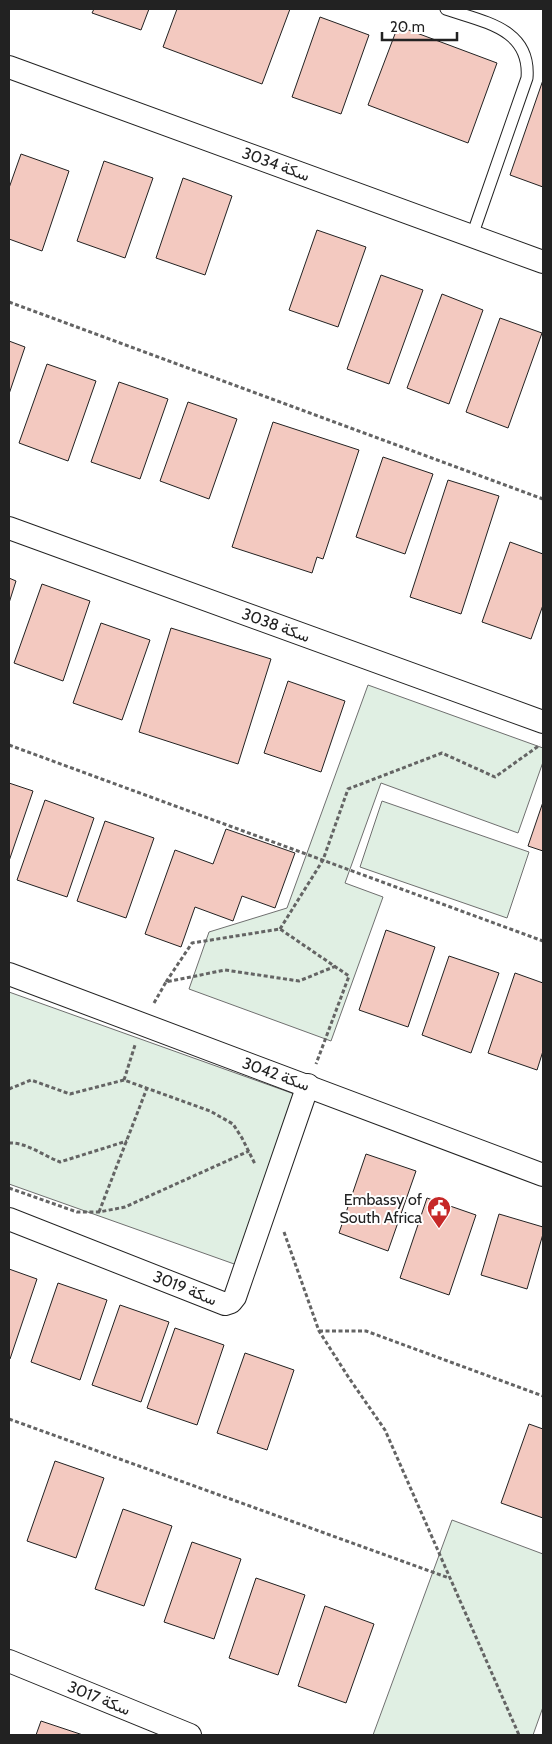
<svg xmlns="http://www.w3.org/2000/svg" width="552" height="1744" viewBox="0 0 552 1744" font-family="Cabin,Vazirmatn,sans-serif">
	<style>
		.green { fill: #e0efe3; stroke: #6f6f6f }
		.building { fill: #f3c9c0; stroke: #222 }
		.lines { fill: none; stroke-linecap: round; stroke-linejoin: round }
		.lane-casing { stroke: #222; stroke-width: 13 }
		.street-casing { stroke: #222; stroke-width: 24 }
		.path { stroke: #646464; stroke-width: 3; stroke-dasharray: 4 2.5; stroke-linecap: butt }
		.lane { stroke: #fff; stroke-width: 11 }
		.street { stroke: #fff; stroke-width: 22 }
		.labels { text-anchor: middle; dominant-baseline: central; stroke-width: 4; stroke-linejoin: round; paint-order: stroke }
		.street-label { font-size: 16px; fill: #222; stroke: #fff }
		.poi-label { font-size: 16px; fill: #222; stroke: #fff; text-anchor: end }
	</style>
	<rect width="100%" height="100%" fill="#fff"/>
	<g class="green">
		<path d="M 368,685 L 543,748 L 543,762 L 518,833 L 381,783 L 345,883 L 383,897 L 331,1041 L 189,989 L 209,932 L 287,908 Z"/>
		<path d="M 382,801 L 529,852 L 507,918 L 360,867 Z"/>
		<path d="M 9,992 L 297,1095 L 237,1265 L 9,1184 Z"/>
		<path d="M 452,1520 L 543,1554 L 543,1707 L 533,1735 L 373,1735 Z"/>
	</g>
	<g class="building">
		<path d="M 94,9 L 149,9 L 141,30 L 92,13 Z"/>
		<path d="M 177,9 L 290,9 L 262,84 L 163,47 Z"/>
		<path d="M 320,17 L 369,35 L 341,114 L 292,97 Z"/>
		<path d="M 398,26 L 497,63 L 468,143 L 368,105 Z"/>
		<path d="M 543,80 L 543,187 L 510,175 Z"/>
		<path d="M 21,154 L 69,171 L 42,251 L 9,239 L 9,188 Z"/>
		<path d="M 104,161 L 153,178 L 125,258 L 77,241 Z"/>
		<path d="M 183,178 L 232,196 L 205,275 L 156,258 Z"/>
		<path d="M 317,230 L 366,247 L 338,327 L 289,310 Z"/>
		<path d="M 381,275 L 423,290 L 389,384 L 347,369 Z"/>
		<path d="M 442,294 L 483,310 L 449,404 L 407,388 Z"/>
		<path d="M 500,318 L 542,333 L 508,428 L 466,412 Z"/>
		<path d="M 9,341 L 25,347 L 9,394 Z"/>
		<path d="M 47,364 L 96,381 L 68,461 L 19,443 Z"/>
		<path d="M 119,382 L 168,399 L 140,479 L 91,462 Z"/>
		<path d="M 188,402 L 237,419 L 209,499 L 160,481 Z"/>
		<path d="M 273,422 L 359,450 L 323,559 L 317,557 L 312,573 L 232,547 Z"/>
		<path d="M 383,457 L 433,474 L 405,554 L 356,537 Z"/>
		<path d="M 448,480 L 499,496 L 461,614 L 410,597 Z"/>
		<path d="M 510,542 L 543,554 L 543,605 L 531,639 L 482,622 Z"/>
		<path d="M 9,578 L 16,581 L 9,603 Z"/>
		<path d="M 42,584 L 90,601 L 63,681 L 14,663 Z"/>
		<path d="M 101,623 L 150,640 L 122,720 L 73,703 Z"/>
		<path d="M 171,628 L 271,659 L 238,764 L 139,732 Z"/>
		<path d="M 288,681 L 345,701 L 321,772 L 264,753 Z"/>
		<path d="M 9,783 L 33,791 L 9,861 Z"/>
		<path d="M 45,800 L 94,818 L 67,897 L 17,880 Z"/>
		<path d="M 543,802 L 543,851 L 528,846 Z"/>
		<path d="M 105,821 L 154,838 L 126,918 L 77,901 Z"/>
		<path d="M 226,829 L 295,853 L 275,908 L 242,896 L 233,921 L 195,907 L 181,947 L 145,934 L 175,850 L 213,864 Z"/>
		<path d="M 386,930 L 435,947 L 408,1027 L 359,1010 Z"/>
		<path d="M 449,956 L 499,973 L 471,1053 L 422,1035 Z"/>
		<path d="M 515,973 L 543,983 L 543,1051 L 537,1070 L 488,1053 Z"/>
		<path d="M 366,1154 L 416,1171 L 388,1251 L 339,1233 Z"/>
		<path d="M 427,1198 L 476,1215 L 449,1295 L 400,1278 Z"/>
		<path d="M 499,1214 L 543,1227 L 543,1234 L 527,1289 L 481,1275 Z"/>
		<path d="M 9,1269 L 37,1279 L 10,1359 L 9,1358 Z"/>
		<path d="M 58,1283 L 107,1300 L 80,1380 L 31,1362 Z"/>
		<path d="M 120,1305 L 169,1322 L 141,1402 L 92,1385 Z"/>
		<path d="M 175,1328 L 224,1345 L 197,1425 L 147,1408 Z"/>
		<path d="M 245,1353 L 294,1370 L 267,1450 L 217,1433 Z"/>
		<path d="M 529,1424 L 543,1429 L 543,1518 L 501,1503 Z"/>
		<path d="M 55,1461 L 104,1478 L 76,1558 L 27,1541 Z"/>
		<path d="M 123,1509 L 172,1526 L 144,1606 L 95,1589 Z"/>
		<path d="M 192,1542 L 241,1559 L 214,1639 L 164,1622 Z"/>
		<path d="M 256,1578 L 305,1595 L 278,1675 L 229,1658 Z"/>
		<path d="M 325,1606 L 374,1624 L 346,1703 L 298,1686 Z"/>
		<path d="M 41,1721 L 83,1735 L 36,1735 Z"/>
	</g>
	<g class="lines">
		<g class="lane-casing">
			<path id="lane" d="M 446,9 C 483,22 531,28 527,78 L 472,236"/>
		</g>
		<g class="street-casing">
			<g id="street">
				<path d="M 9,67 L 543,262"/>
				<path d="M 9,528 L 543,722"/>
				<path d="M 9,974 L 543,1175"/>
				<path d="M 9,1219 L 225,1304 L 231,1302 L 235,1297 L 308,1085"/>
				<path d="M 9,1661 L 190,1735"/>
			</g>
		</g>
		<g class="path">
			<path d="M 9,302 L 543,499"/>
			<path d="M 9,745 L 543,941"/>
			<path d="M 280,929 L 323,860 L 348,789 L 442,753 L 495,777 L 540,745"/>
			<path d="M 166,982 L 192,943 L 280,929 L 349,976 L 316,1064"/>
			<path d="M 154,1003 L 166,982 L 225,970 L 299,981 L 336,966"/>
			<path d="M 124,1080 L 135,1045"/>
			<path d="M 9,1089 L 31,1080 L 70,1094 L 124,1080 L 210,1111 L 233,1124 L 242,1138 L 255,1164"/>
			<path d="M 9,1143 C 26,1142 44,1156 60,1162 L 127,1141"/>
			<path d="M 9,1188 L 77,1212 L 99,1212 L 125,1207 L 249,1151"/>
			<path d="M 99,1212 L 147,1088"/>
			<path d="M 284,1232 L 319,1331 L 349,1378 L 385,1430 L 519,1735"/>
			<path d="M 319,1331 L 366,1331 L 543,1396"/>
			<path d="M 9,1419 L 449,1578"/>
		</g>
		<use href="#lane" class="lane"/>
		<use href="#street" class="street"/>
	</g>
	<defs>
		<g id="civic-pin" transform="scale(1.25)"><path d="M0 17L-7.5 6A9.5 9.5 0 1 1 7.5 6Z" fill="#c62828" stroke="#fff"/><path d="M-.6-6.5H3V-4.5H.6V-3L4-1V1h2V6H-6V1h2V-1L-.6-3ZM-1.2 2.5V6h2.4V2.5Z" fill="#fff"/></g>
	</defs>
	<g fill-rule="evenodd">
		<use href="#civic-pin" x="439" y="1208"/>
	</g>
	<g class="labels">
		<g class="street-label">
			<text transform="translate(276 164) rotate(20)">سكة 3034</text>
			<text transform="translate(276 625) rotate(20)">سكة 3038</text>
			<text transform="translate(276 1074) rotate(20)">سكة 3042</text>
			<text transform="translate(185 1288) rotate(22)">سكة 3019</text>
			<text transform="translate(99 1698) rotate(22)">سكة 3017</text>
		</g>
		<g class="poi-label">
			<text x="422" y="1199">Embassy of<tspan x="422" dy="18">South Africa</tspan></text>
		</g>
	</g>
	<rect width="552" height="1744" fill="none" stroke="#222222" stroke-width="20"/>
	<path d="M382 32v8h75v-8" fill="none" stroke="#222222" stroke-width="2.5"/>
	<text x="390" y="32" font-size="15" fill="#222222" stroke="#ffffff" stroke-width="4" paint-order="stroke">20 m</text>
</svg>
